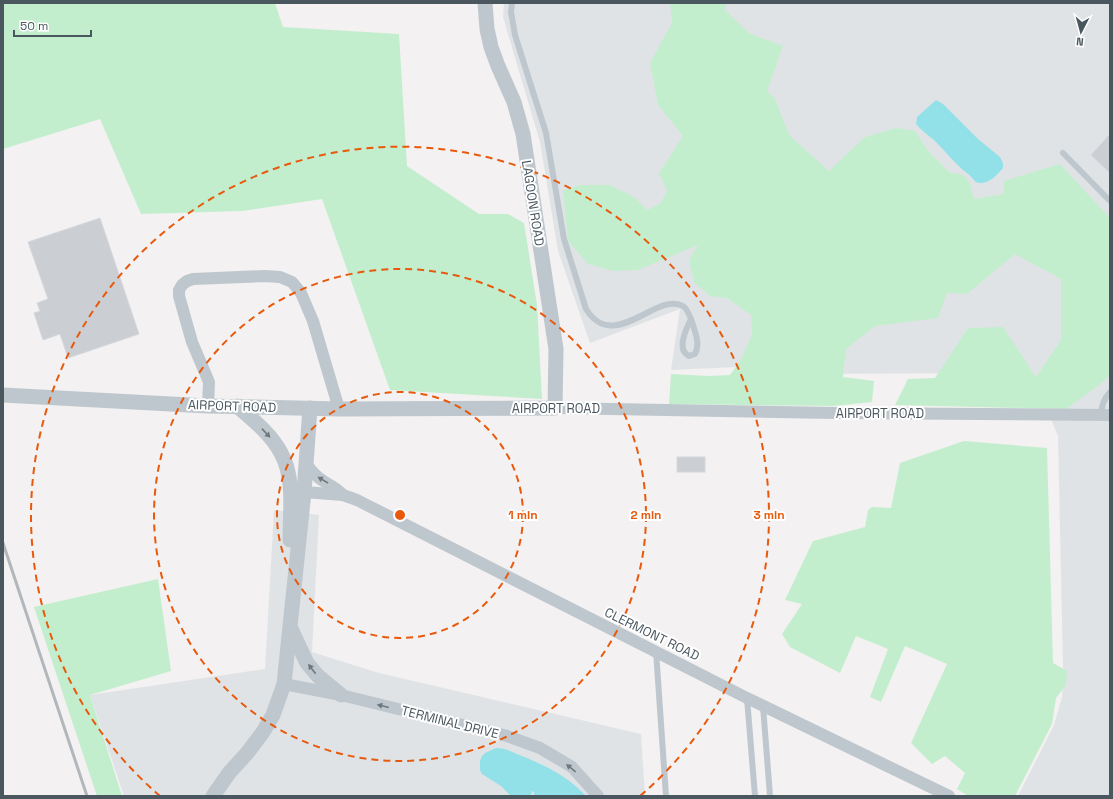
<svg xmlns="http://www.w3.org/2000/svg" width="1113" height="799" viewBox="0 0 1113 799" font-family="'Space Grotesk',sans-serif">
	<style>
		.airport { fill: #e0e3e5 }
		.green { fill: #c3eece }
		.water { fill: #92e1e8 }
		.building { fill: #cbcfd3; stroke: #d5d8dc }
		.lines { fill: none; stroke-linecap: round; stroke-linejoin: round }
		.service { stroke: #bec7cd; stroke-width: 6 }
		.minor { stroke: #bec7cd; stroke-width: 12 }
		.tertiary { stroke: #bec7cd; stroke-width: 15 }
		.rail { stroke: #b3b7bb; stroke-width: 3 }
		.oneway { fill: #6d797f }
		.ring { fill: none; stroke: #e8590c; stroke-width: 2; stroke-dasharray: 7 5 }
		.labels { text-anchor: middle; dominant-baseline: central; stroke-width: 4; stroke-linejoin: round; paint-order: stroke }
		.street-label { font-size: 13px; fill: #4a575e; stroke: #fff }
		.centre { fill: #e8590c; stroke: #fff; stroke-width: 2 }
		.ring-label { font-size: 12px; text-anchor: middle; font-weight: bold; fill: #e8590c; stroke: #fff; stroke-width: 4; stroke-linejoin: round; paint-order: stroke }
	</style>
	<rect width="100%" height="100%" fill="#f3f1f1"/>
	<g class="airport">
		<path d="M 504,3 L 1110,3 L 1110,796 L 1018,796 L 1054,725 L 1062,697 L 1063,667 L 1058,436 L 1032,373 L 803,374 L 758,366 L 671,370 L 680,309 L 590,343 L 558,251 L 540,142 L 503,17 Z"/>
		<path d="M 274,510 L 319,515 L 312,652 L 379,673 L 641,734 L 645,796 L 124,796 L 90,695 L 265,669 Z"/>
	</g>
	<g class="green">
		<path d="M 3,3 L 275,3 L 283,27 L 399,34 L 407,166 L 479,214 L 508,214 L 524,223 L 537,305 L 542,399 L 390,390 L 322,199 L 242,211 L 141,214 L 100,119 L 3,149 Z"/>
		<path d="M 670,3 L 727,3 L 724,9 L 749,33 L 783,46 L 767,91 L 775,99 L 789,135 L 829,171 L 865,137 L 896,128 L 915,131 L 928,151 L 949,172 L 963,175 L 970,183 L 974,199 L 1004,194 L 1004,181 L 1060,164 L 1110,218 L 1110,375 L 1099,385 L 1066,409 L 895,405 L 908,379 L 935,378 L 968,328 L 1003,327 L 1036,377 L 1061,340 L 1061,279 L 1015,254 L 967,294 L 947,293 L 938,318 L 875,326 L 846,349 L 843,377 L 874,381 L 872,402 L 833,406 L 669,404 L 671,374 L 708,376 L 730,375 L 740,361 L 752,335 L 751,315 L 727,298 L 710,296 L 694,282 L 689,260 L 698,245 L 638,270 L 614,271 L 588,264 L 568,241 L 563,190 L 581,185 L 610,185 L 634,197 L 647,210 L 660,204 L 667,191 L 659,173 L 683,136 L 658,105 L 650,63 L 672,23 Z"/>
		<path d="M 964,441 L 1047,448 L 1053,663 L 1067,671 L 1066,685 L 1056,698 L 1052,724 L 1015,796 L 968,796 L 957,789 L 965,773 L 945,756 L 932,764 L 911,743 L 947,664 L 905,646 L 881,702 L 870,697 L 888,649 L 856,636 L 840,673 L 790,647 L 782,634 L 802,604 L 785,600 L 813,541 L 865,527 L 868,510 L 872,507 L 891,508 L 900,463 Z"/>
		<path d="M 158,579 L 171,671 L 90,695 L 122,796 L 97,796 L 34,607 Z"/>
	</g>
	<g class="water">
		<path d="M 936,100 L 943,104 L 978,139 L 1000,157 L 1003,163 L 1003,168 C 997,175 990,183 980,183 C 974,183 973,177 968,174 C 956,165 946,152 935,141 C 928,135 922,131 916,124 L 917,117 Z"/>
		<path d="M 496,748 C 504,748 510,751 517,754 C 542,764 567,775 586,796 L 534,796 L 534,792 L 532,791 L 531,796 L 511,796 L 501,786 L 482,774 L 480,770 L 480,761 L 482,756 L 485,753 Z"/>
	</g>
	<g class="building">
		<path d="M 1110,134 L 1110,173 L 1091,155 Z"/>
		<path d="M 100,218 L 139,334 L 68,358 L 60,334 L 43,340 L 34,313 L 40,311 L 37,303 L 48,299 L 28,242 Z"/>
		<rect x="677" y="457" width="28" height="15"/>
	</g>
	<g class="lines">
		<g class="service">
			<path d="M 512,3 L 511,12 L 515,35 L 546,133 L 564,239 L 586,309 C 614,354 657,291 683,306 C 688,309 691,319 693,325 C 696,335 700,344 695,354 L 689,356 C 676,350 686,329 691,319"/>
			<path d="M 1063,153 L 1110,201"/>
			<path d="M 1101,415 C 1101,405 1104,399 1110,392"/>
			<path d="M 656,651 L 666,796"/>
			<path d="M 747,698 L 755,796"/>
			<path d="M 763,706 L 770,796"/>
		</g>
		<g class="minor">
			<path d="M 208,406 L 209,382 L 192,342 L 179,296 L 179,290 L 182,285 L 187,281 L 193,279 L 265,276 L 280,277 L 292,282 L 301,293 L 313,321 L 339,409"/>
			<path d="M 555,408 L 835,413 L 1110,415"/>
			<path d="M 306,464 C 310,469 314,474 319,478 C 328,485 335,486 343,495"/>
			<path d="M 304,492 L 343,495 L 357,500 L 747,698 L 949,796"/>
			<path d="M 284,684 L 341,695 L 504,735 L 540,748 L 572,767 L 598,796"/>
		</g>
		<g class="tertiary">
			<path d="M 3,395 L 208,406 L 339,409 L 555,408 L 556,349 L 523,134 L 514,102 L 498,66 L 491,47 L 487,29 L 485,3"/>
			<path d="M 237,406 C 253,420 271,434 281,453 C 295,478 290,512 290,540"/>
			<path d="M 291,629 L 307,663 L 318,676 L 341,695"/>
			<path d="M 213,796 L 229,773 L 248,752 L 263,732 L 273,715 L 284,684 L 304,492 L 310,408"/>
		</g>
		<path class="rail" d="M 3,543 L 87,796"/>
	</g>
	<defs><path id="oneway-solid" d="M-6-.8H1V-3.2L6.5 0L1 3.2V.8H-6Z"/></defs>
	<g class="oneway">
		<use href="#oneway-solid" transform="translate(266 433) rotate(47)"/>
		<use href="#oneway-solid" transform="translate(323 480) rotate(-149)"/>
		<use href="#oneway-solid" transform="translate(312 669) rotate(-127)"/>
		<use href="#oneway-solid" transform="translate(383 706) rotate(-166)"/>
		<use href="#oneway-solid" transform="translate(571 768) rotate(-141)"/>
	</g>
	<g class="ring">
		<circle cx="400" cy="515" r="123"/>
		<circle cx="400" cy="515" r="246"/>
		<path d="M160 796A369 369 0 1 1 640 796"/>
	</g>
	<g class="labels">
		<g class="street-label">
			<text transform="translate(533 203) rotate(81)">LAGOON ROAD</text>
			<text transform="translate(232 406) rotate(2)">AIRPORT ROAD</text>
			<text x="556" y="408">AIRPORT ROAD</text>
			<text x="880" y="413">AIRPORT ROAD</text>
			<text transform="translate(652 634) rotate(26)">CLERMONT ROAD</text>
			<text transform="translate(450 722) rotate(14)">TERMINAL DRIVE</text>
		</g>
	</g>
	<circle cx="400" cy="515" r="6" class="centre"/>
	<g class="ring-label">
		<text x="523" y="519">1 min</text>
		<text x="646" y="519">2 min</text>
		<text x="769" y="519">3 min</text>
	</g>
	<rect width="1113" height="799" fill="none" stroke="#4a575e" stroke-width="8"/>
	<g transform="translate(1081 32) rotate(186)" stroke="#ffffff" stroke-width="3" paint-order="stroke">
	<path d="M0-3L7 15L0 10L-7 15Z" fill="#4a575e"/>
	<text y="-6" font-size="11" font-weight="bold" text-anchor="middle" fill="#4a575e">N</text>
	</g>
	<path d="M14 30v6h77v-6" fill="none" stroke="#4a575e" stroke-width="2"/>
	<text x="20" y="30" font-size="12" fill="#4a575e" stroke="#ffffff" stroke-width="3" paint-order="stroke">50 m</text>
</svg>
